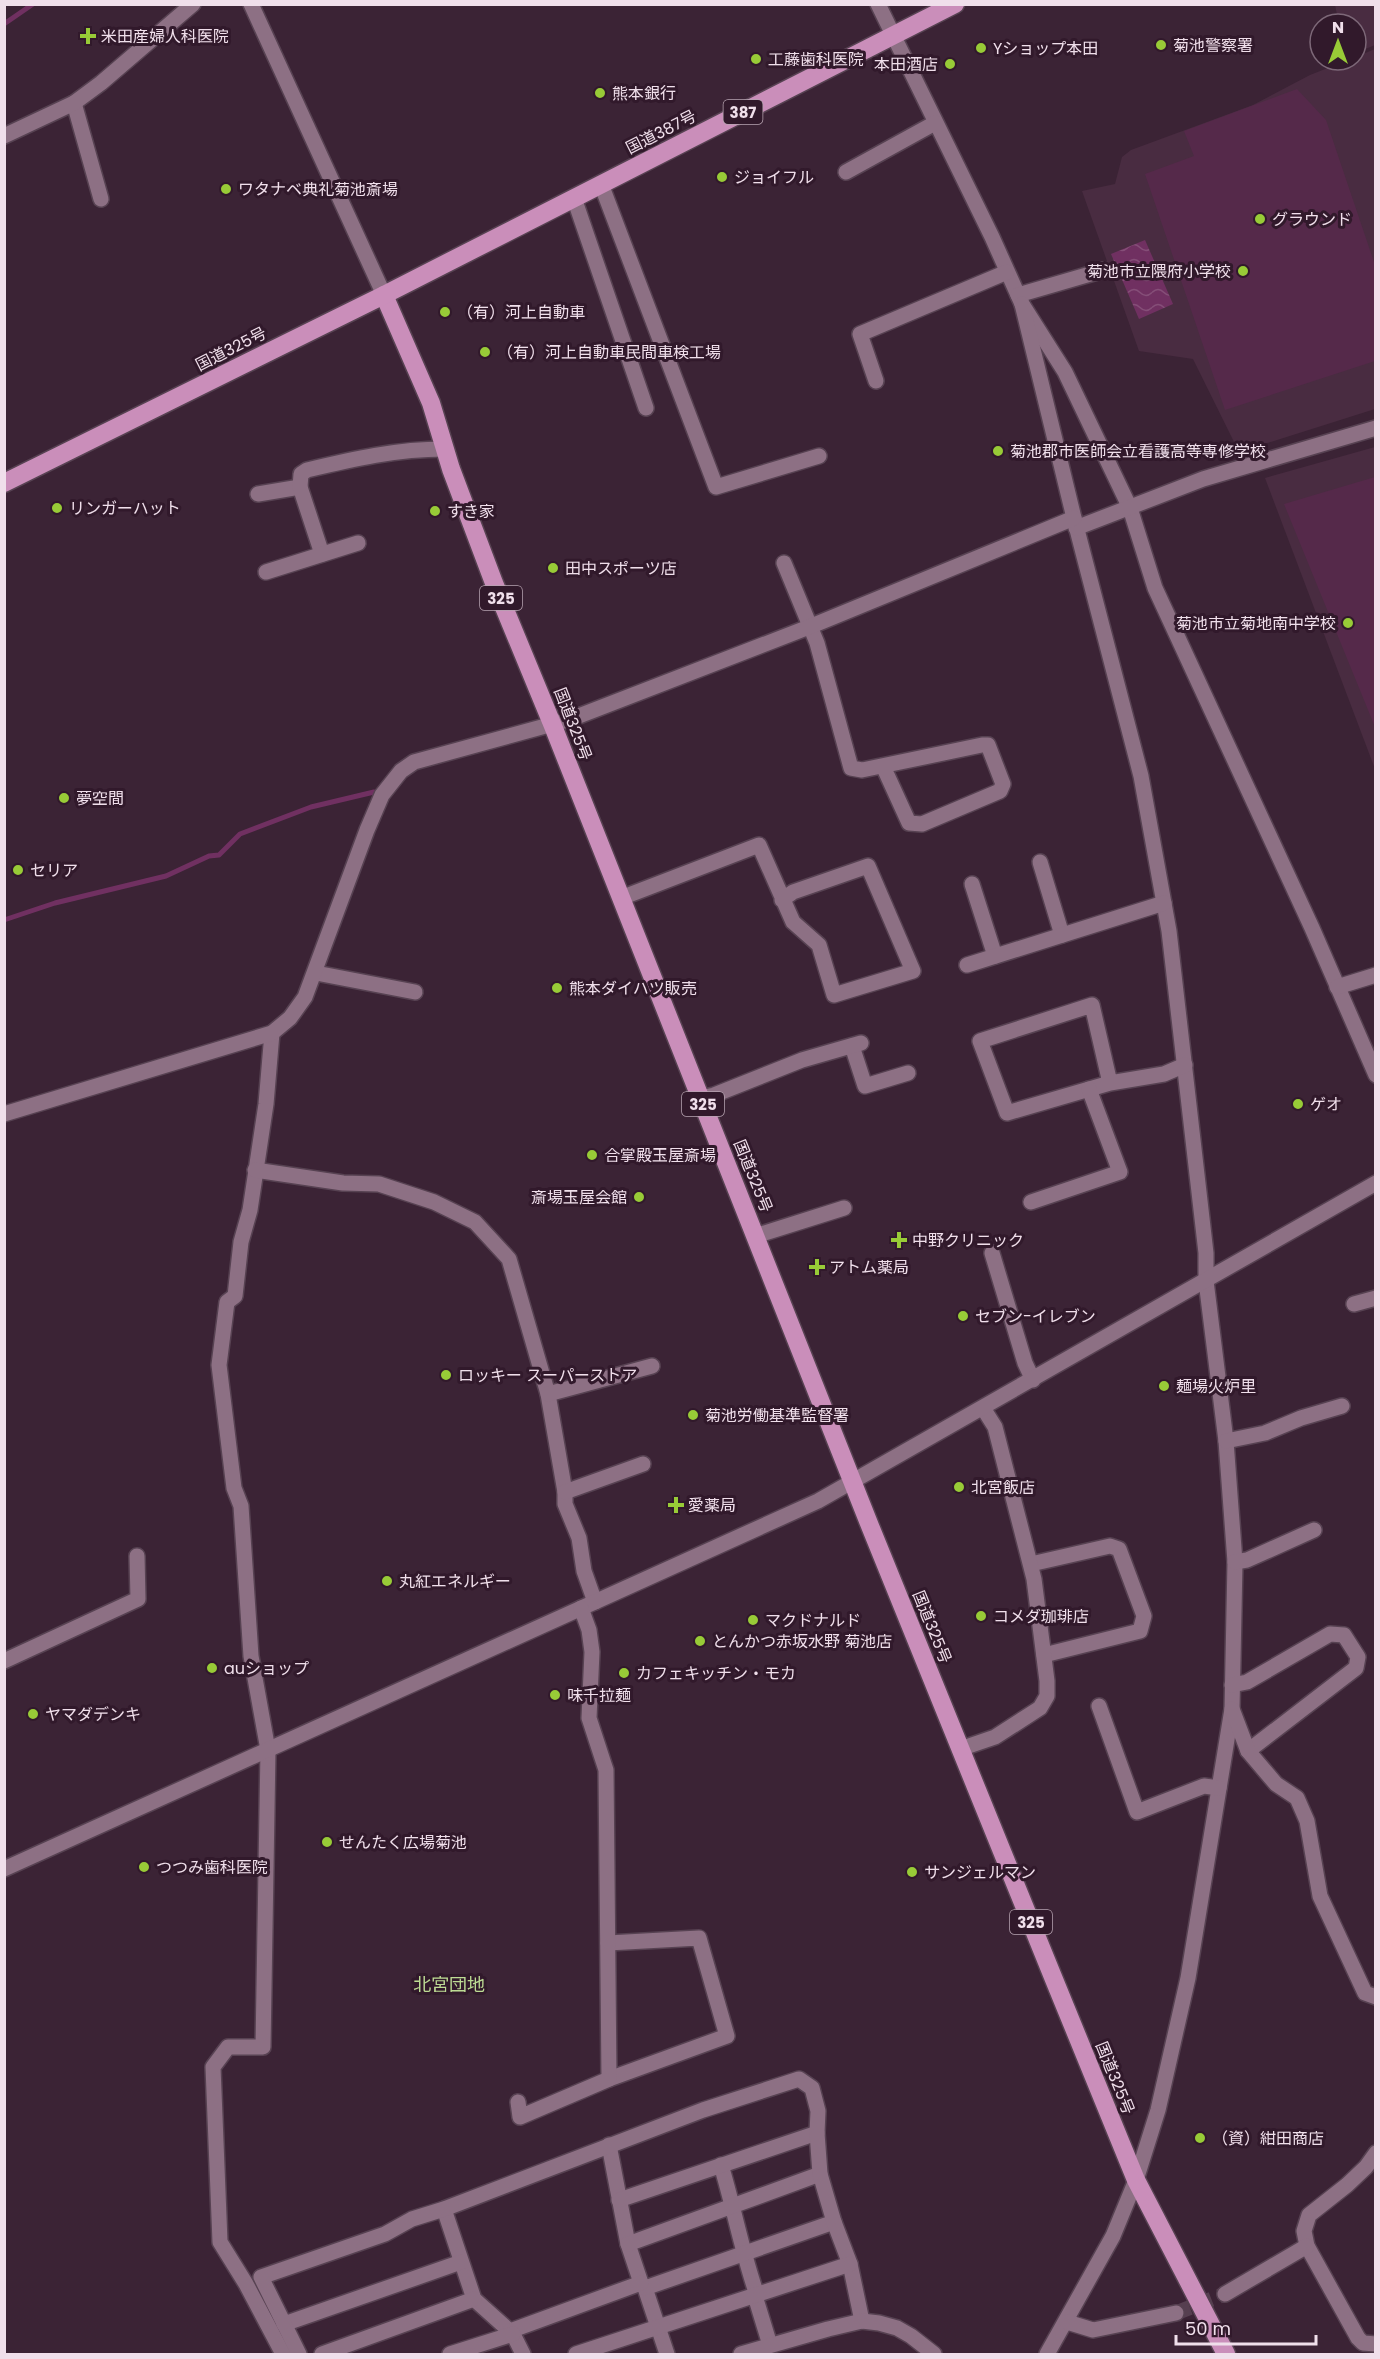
<svg xmlns="http://www.w3.org/2000/svg" width="1380" height="2359" viewBox="0 0 1380 2359" font-family="Poppins,'Noto Sans JP',sans-serif">
	<style>
		.built { fill: #492c41 }
		.pitch { fill: #55294a }
		.water { fill: url(#water-waves) }
		.lines { fill: none; stroke-linecap: round; stroke-linejoin: round }
		.stream { stroke: #703061; stroke-width: 5 }
		.minor-tunnel { stroke: #563f50; stroke-width: 15; stroke-dasharray: 15 8; stroke-linecap: butt }
		.minor-casing { stroke: #574252; stroke-width: 18 }
		.highway-casing { stroke: #574252; stroke-width: 21 }
		.minor { stroke: #8d7084; stroke-width: 15 }
		.highway { stroke: #ca8eba; stroke-width: 18 }
		.poi-dot { fill: #98cb37; stroke: #31192b; stroke-width: 2 }
		.labels { text-anchor: middle; dominant-baseline: central; stroke-width: 6; stroke-linejoin: round; paint-order: stroke }
		.shield { fill: #31192b; stroke: #b7a4b1; stroke-width: 1.5 }
		.shield-label { font-size: 15px; font-weight: bold; fill: #f0dfeb }
		.poi-label { font-size: 16px; fill: #f0dfeb; stroke: #31192b; text-anchor: start }
		.street-label { font-size: 16px; fill: #f0dfeb; stroke: #31192b }
		.neighbourhood-label { font-size: 18px; fill: #bddc94; stroke: #31192b }
	</style>
	<defs>
		<pattern id="water-waves" width="16" height="10" patternUnits="userSpaceOnUse" patternTransform="scale(1.5)"><rect width="16" height="10" fill="#703061"/><path d="M0 5q4-4 8 0t8 0" fill="none" stroke="#854e78"/></pattern>
	</defs>
	<rect width="100%" height="100%" fill="#3b2335"/>
	<g class="built">
		<path d="M 1335,5 L 1375,5 L 1375,45 L 1356,53 L 1356,24 L 1339,24 Z"/>
		<path d="M 1375,49 L 1375,409 L 1239,452 L 1193,359 L 1139,351 L 1082,191 L 1115,184 L 1122,157 L 1131,150 L 1253,105 L 1310,75 L 1348,60 L 1356,60 L 1356,57 Z"/>
		<path d="M 1375,447 L 1375,769 L 1265,478 Z"/>
	</g>
	<g class="pitch">
		<path d="M 1297,89 L 1326,120 L 1375,265 L 1375,361 L 1225,410 L 1145,174 L 1194,156 L 1184,131 Z"/>
		<path d="M 1375,477 L 1376,477 L 1375,727 L 1284,504 Z"/>
	</g>
	<path class="water" d="M 1145,240 L 1173,304 L 1139,319 L 1111,254 Z"/>
	<g class="lines">
		<g class="stream">
			<path d="M 4,24 L 33,4"/>
			<path d="M 4,920 L 55,903 L 166,876 L 209,856 L 219,855 L 240,834 L 311,807 L 374,792"/>
		</g>
		<path class="minor-tunnel" d="M 1176,2313 L 1225,2294"/>
		<g class="minor-casing">
			<g id="minor">
				<path d="M 251,4 L 384,295"/>
				<path d="M 878,4 L 992,237 L 1022,304 L 1065,372 L 1130,508 L 1155,588 L 1312,928 L 1376,1075"/>
				<path d="M 74,103 L 101,199"/>
				<path d="M 4,136 L 74,103 L 101,83 L 193,4"/>
				<path d="M 846,172 L 935,123"/>
				<path d="M 601,184 L 716,487 L 819,456"/>
				<path d="M 574,198 L 646,408"/>
				<path d="M 1018,295 L 1104,270"/>
				<path d="M 1022,304 L 1074,518 L 1141,776 L 1169,931 L 1206,1253 L 1206,1281 L 1226,1441 L 1235,1562 L 1232,1709 L 1188,1978 L 1158,2110 L 1136,2180 L 1113,2236 L 1047,2354"/>
				<path d="M 876,381 L 860,334 L 1007,272"/>
				<path d="M 258,494 L 300,487"/>
				<path d="M 1076,528 L 1203,479 L 1376,428"/>
				<path d="M 322,554 L 300,487 L 301,474 L 307,470 C 353,459 397,449 444,449"/>
				<path d="M 784,563 L 817,643 L 851,768 L 862,770 L 982,745 L 988,745 L 1003,784 L 1000,791 L 922,824 L 909,823 L 883,766"/>
				<path d="M 266,572 L 358,543"/>
				<path d="M 1040,862 L 1062,935"/>
				<path d="M 972,884 L 995,956"/>
				<path d="M 621,898 L 759,845 L 793,922 L 819,945 L 834,995 L 913,971 L 868,866 L 793,892 L 782,900"/>
				<path d="M 967,965 L 1164,903"/>
				<path d="M 316,973 L 415,992"/>
				<path d="M 1337,987 L 1376,975"/>
				<path d="M 272,1033 L 266,1104 L 250,1210 L 241,1242 L 235,1296 L 227,1302 L 219,1365 L 234,1488 L 241,1506 L 251,1656 L 268,1750 L 263,2047 L 228,2047 L 213,2067 L 220,2242 L 246,2284 L 283,2354"/>
				<path d="M 852,1046 L 865,1086 L 908,1073"/>
				<path d="M 1110,1083 L 1092,1005 L 980,1041 L 1007,1113 L 1110,1083 L 1164,1074 L 1185,1065"/>
				<path d="M 701,1098 L 714,1095 L 802,1060 L 861,1043"/>
				<path d="M 4,1114 L 272,1033 L 290,1018 L 305,997 L 367,830 L 382,795 L 401,771 L 414,762 L 571,719 L 809,627 L 1074,518"/>
				<path d="M 255,1170 L 343,1183 L 379,1184 L 434,1202 L 475,1222 L 509,1259 L 548,1394 L 565,1492 L 565,1504 L 579,1538 L 584,1571 L 595,1602"/>
				<path d="M 1031,1202 L 1120,1172 L 1089,1089"/>
				<path d="M 755,1236 L 844,1208"/>
				<path d="M 992,1253 L 1025,1363 L 1033,1380"/>
				<path d="M 1354,1304 L 1376,1298"/>
				<path d="M 548,1394 L 652,1366"/>
				<path d="M 1226,1441 L 1265,1433 L 1301,1418 L 1342,1406"/>
				<path d="M 565,1492 L 643,1464"/>
				<path d="M 1235,1562 L 1247,1560 L 1314,1530"/>
				<path d="M 1031,1564 L 1110,1546 L 1119,1549 L 1144,1616 L 1140,1631 L 1044,1655"/>
				<path d="M 4,1661 L 138,1599 L 137,1556"/>
				<path d="M 1232,1685 L 1247,1682 L 1330,1634 L 1344,1635 L 1358,1657 L 1356,1668 L 1248,1751"/>
				<path d="M 1099,1706 L 1137,1812 L 1204,1786 L 1219,1788"/>
				<path d="M 1232,1709 L 1248,1751 L 1276,1784 L 1297,1798 L 1307,1821 L 1320,1896 L 1365,1993 L 1376,1997"/>
				<path d="M 960,1749 L 995,1737 L 1040,1708 L 1047,1696 L 1047,1681 L 1034,1579 L 995,1427 L 983,1408"/>
				<path d="M 4,1869 L 818,1501 L 1376,1183"/>
				<path d="M 608,1943 L 699,1938 L 727,2036 L 609,2079"/>
				<path d="M 518,2102 L 520,2117 L 609,2079 L 606,1770 L 589,1718 L 592,1652 L 589,1630 L 581,1608"/>
				<path d="M 609,2145 L 628,2244 L 641,2283 L 645,2288 L 667,2354"/>
				<path d="M 1376,2153 L 1366,2167 L 1347,2185 L 1309,2215 L 1304,2231 L 1307,2246 L 1358,2338 L 1363,2343 L 1376,2344"/>
				<path d="M 721,2165 C 734,2208 742,2252 757,2295"/>
				<path d="M 619,2200 L 817,2133"/>
				<path d="M 444,2209 L 474,2299 L 513,2334 L 523,2354"/>
				<path d="M 628,2244 L 820,2174"/>
				<path d="M 645,2288 L 834,2222"/>
				<path d="M 1225,2294 L 1307,2246"/>
				<path d="M 755,2296 L 770,2345"/>
				<path d="M 1067,2322 L 1093,2330 L 1176,2313"/>
				<path d="M 284,2324 L 461,2262"/>
				<path d="M 510,2331 L 641,2283"/>
				<path d="M 299,2354 L 261,2277 L 385,2234 L 412,2219 L 444,2209 L 703,2110 L 799,2079 L 812,2088 L 818,2111 L 817,2133 L 820,2174 L 834,2222 L 850,2264 L 862,2321"/>
				<path d="M 322,2354 L 474,2299"/>
				<path d="M 450,2354 L 513,2334"/>
				<path d="M 576,2354 L 850,2264"/>
				<path d="M 741,2354 L 828,2329 L 862,2321 L 879,2323 L 897,2328 L 911,2336 L 934,2354"/>
			</g>
		</g>
		<g class="highway-casing">
			<g id="highway">
				<path d="M 384,295 L 431,403 L 451,469 L 494,583 L 553,726 L 870,1526 L 1053,1977 L 1136,2180 L 1226,2354"/>
				<path d="M 4,483 L 384,295 L 955,4"/>
			</g>
		</g>
		<use href="#minor" class="minor"/>
		<use href="#highway" class="highway"/>
	</g>
	<g class="poi-dot">
		<path d="M85 27h6v6h6v6h-6v6h-6v-6h-6v-6h6z"/>
		<circle cx="1161" cy="45" r="6"/>
		<circle cx="981" cy="48" r="6"/>
		<circle cx="756" cy="59" r="6"/>
		<circle cx="950" cy="64" r="6"/>
		<circle cx="600" cy="93" r="6"/>
		<circle cx="722" cy="177" r="6"/>
		<circle cx="226" cy="189" r="6"/>
		<circle cx="1260" cy="219" r="6"/>
		<circle cx="1243" cy="271" r="6"/>
		<circle cx="445" cy="312" r="6"/>
		<circle cx="485" cy="352" r="6"/>
		<circle cx="998" cy="451" r="6"/>
		<circle cx="57" cy="508" r="6"/>
		<circle cx="435" cy="511" r="6"/>
		<circle cx="553" cy="568" r="6"/>
		<circle cx="1348" cy="623" r="6"/>
		<circle cx="64" cy="798" r="6"/>
		<circle cx="18" cy="870" r="6"/>
		<circle cx="557" cy="988" r="6"/>
		<circle cx="1298" cy="1104" r="6"/>
		<circle cx="592" cy="1155" r="6"/>
		<circle cx="639" cy="1197" r="6"/>
		<path d="M896 1231h6v6h6v6h-6v6h-6v-6h-6v-6h6z"/>
		<path d="M814 1258h6v6h6v6h-6v6h-6v-6h-6v-6h6z"/>
		<circle cx="963" cy="1316" r="6"/>
		<circle cx="446" cy="1375" r="6"/>
		<circle cx="1164" cy="1386" r="6"/>
		<circle cx="693" cy="1415" r="6"/>
		<circle cx="959" cy="1487" r="6"/>
		<path d="M673 1496h6v6h6v6h-6v6h-6v-6h-6v-6h6z"/>
		<circle cx="387" cy="1581" r="6"/>
		<circle cx="981" cy="1616" r="6"/>
		<circle cx="753" cy="1620" r="6"/>
		<circle cx="700" cy="1641" r="6"/>
		<circle cx="212" cy="1668" r="6"/>
		<circle cx="624" cy="1673" r="6"/>
		<circle cx="555" cy="1695" r="6"/>
		<circle cx="33" cy="1714" r="6"/>
		<circle cx="327" cy="1842" r="6"/>
		<circle cx="144" cy="1867" r="6"/>
		<circle cx="912" cy="1872" r="6"/>
		<circle cx="1200" cy="2138" r="6"/>
	</g>
	<g class="labels">
		<g class="shield">
			<rect x="723.5" y="100" width="39" height="24" rx="4.5"/>
			<rect x="480" y="586" width="42" height="24" rx="4.5"/>
			<rect x="682" y="1092" width="42" height="24" rx="4.5"/>
			<rect x="1010" y="1910" width="42" height="24" rx="4.5"/>
		</g>
		<g class="shield-label">
			<text x="743" y="112">387</text>
			<text x="501" y="598">325</text>
			<text x="703" y="1104">325</text>
			<text x="1031" y="1922">325</text>
		</g>
		<g class="poi-label">
			<text x="101" y="36">米田産婦人科医院</text>
			<text x="1173" y="45">菊池警察署</text>
			<text x="993" y="48">Yショップ本田</text>
			<text x="768" y="59">工藤歯科医院</text>
			<text x="938" y="64" text-anchor="end">本田酒店</text>
			<text x="612" y="93">熊本銀行</text>
			<text x="734" y="177">ジョイフル</text>
			<text x="238" y="189">ワタナベ典礼菊池斎場</text>
			<text x="1272" y="219">グラウンド</text>
			<text x="1231" y="271" text-anchor="end">菊池市立隈府小学校</text>
			<text x="457" y="312">（有）河上自動車</text>
			<text x="497" y="352">（有）河上自動車民間車検工場</text>
			<text x="1010" y="451">菊池郡市医師会立看護高等専修学校</text>
			<text x="69" y="508">リンガーハット</text>
			<text x="447" y="511">すき家</text>
			<text x="565" y="568">田中スポーツ店</text>
			<text x="1336" y="623" text-anchor="end">菊池市立菊地南中学校</text>
			<text x="76" y="798">夢空間</text>
			<text x="30" y="870">セリア</text>
			<text x="569" y="988">熊本ダイハツ販売</text>
			<text x="1310" y="1104">ゲオ</text>
			<text x="604" y="1155">合掌殿玉屋斎場</text>
			<text x="627" y="1197" text-anchor="end">斎場玉屋会館</text>
			<text x="912" y="1240">中野クリニック</text>
			<text x="829" y="1267">アトム薬局</text>
			<text x="975" y="1316">セブン-イレブン</text>
			<text x="458" y="1375">ロッキー スーパーストア</text>
			<text x="1176" y="1386">麺場火炉里</text>
			<text x="705" y="1415">菊池労働基準監督署</text>
			<text x="971" y="1487">北宮飯店</text>
			<text x="688" y="1505">愛薬局</text>
			<text x="399" y="1581">丸紅エネルギー</text>
			<text x="993" y="1616">コメダ珈琲店</text>
			<text x="765" y="1620">マクドナルド</text>
			<text x="712" y="1641">とんかつ赤坂水野 菊池店</text>
			<text x="224" y="1668">auショップ</text>
			<text x="636" y="1673">カフェキッチン・モカ</text>
			<text x="567" y="1695">味千拉麺</text>
			<text x="45" y="1714">ヤマダデンキ</text>
			<text x="339" y="1842">せんたく広場菊池</text>
			<text x="156" y="1867">つつみ歯科医院</text>
			<text x="924" y="1872">サンジェルマン</text>
			<text x="1212" y="2138">（資）紺田商店</text>
		</g>
		<g class="street-label">
			<text transform="translate(661 132) rotate(-27)">国道387号</text>
			<text transform="translate(231 349) rotate(-27)">国道325号</text>
			<text transform="translate(573 724) rotate(69)">国道325号</text>
			<text transform="translate(753 1176) rotate(68)">国道325号</text>
			<text transform="translate(932 1627) rotate(68)">国道325号</text>
			<text transform="translate(1115 2078) rotate(68)">国道325号</text>
		</g>
		<g class="neighbourhood-label">
			<text x="449" y="1984">北宮団地</text>
		</g>
	</g>
	<rect width="1380" height="2359" fill="none" stroke="#f0dfeb" stroke-width="12"/>
	<g transform="translate(1338 42)"><circle r="28" fill="#31192b" stroke="#7d6878" stroke-width="1.5"/>
	<path d="M0-4.5L10 22L0 15L-10 22Z" fill="#98cb37"/>
	<text y="-9" font-size="16" font-weight="bold" text-anchor="middle" fill="#f0dfeb">N</text>
	</g>
	<path d="M1176 2335v9h140v-9" fill="none" stroke="#f0dfeb" stroke-width="3"/>
	<text x="1185" y="2335" font-size="18" fill="#f0dfeb" stroke="#31192b" stroke-width="4.5" paint-order="stroke">50 m</text>
</svg>
